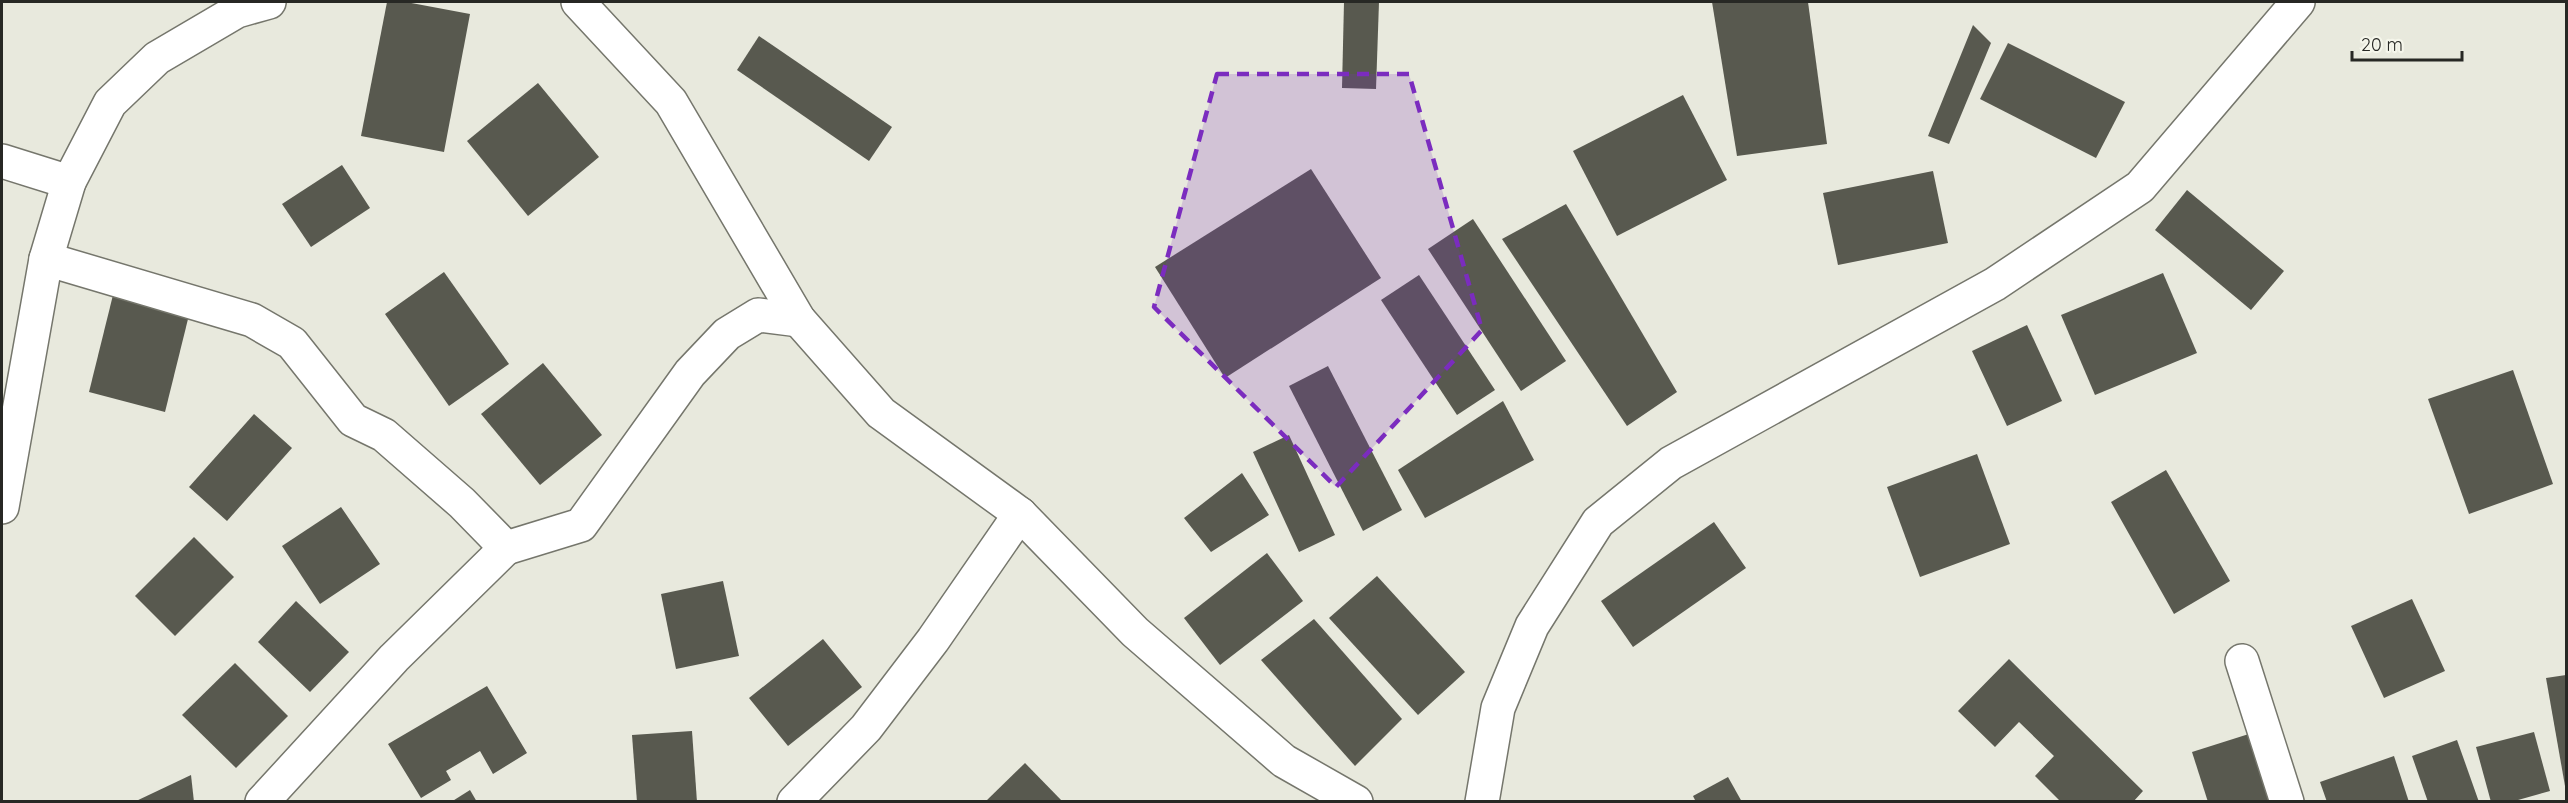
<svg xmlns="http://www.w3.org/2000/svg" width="2568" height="803" viewBox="0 0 2568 803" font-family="Quicksand,sans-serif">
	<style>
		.building { fill: #58594f }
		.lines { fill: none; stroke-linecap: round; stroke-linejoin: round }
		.minor-casing { stroke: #75766c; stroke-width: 36 }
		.minor { stroke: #fff; stroke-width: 33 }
		.marked { fill: #7b2cbf; fill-opacity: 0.2; stroke: #7b2cbf; stroke-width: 4.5; stroke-dasharray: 12 8; stroke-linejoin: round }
	</style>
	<rect width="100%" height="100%" fill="#e8e9dd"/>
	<g class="building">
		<path d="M 387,2 L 406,2 L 470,14 L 444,152 L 361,136 Z"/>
		<path d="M 1344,2 L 1379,2 L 1376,89 L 1342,88 Z"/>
		<path d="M 1712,2 L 1808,2 L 1827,144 L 1737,156 Z"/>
		<path d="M 1973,25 L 1991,43 L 1949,144 L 1928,136 Z"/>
		<path d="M 759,36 L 892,127 L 869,161 L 737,70 Z"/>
		<path d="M 2008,43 L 2125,102 L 2096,158 L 1980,99 Z"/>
		<path d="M 538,83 L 599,157 L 528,216 L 467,141 Z"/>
		<path d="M 1683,95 L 1727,180 L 1617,236 L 1573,151 Z"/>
		<path d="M 342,165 L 370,208 L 311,247 L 282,204 Z"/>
		<path d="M 1311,169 L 1381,278 L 1225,378 L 1155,267 Z"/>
		<path d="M 1933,171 L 1948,243 L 1838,265 L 1823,193 Z"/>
		<path d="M 2187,190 L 2284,271 L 2251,310 L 2155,230 Z"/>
		<path d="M 1566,204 L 1677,392 L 1627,426 L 1502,239 Z"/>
		<path d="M 1473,219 L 1566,361 L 1521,391 L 1428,249 Z"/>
		<path d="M 444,272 L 509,364 L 449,406 L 385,314 Z"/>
		<path d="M 2163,273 L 2197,353 L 2095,395 L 2061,315 Z"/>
		<path d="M 1419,275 L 1495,390 L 1457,415 L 1381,300 Z"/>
		<path d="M 113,295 L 189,315 L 165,412 L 89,392 Z"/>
		<path d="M 2027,325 L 2062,401 L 2007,426 L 1972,351 Z"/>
		<path d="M 543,363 L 602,435 L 540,485 L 481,414 Z"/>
		<path d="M 1328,366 L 1402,510 L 1363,531 L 1289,386 Z"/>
		<path d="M 2513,370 L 2553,484 L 2469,514 L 2428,399 Z"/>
		<path d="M 1503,401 L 1534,460 L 1425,518 L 1398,470 Z"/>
		<path d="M 254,414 L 292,448 L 227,521 L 189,487 Z"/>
		<path d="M 1289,435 L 1335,535 L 1299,552 L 1253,452 Z"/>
		<path d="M 1977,454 L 2010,544 L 1920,577 L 1887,487 Z"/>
		<path d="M 2166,470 L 2230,581 L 2174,614 L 2111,502 Z"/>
		<path d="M 1242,473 L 1269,515 L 1211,552 L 1184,518 Z"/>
		<path d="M 341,507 L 380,564 L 320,604 L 282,546 Z"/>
		<path d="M 1714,522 L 1746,568 L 1633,647 L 1601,601 Z"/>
		<path d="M 194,537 L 234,577 L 175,636 L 135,596 Z"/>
		<path d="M 1267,553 L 1303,601 L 1220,665 L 1184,618 Z"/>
		<path d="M 1377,576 L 1465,672 L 1418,715 L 1329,618 Z"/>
		<path d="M 723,581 L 739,656 L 676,669 L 661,594 Z"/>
		<path d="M 2412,599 L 2445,671 L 2384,698 L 2351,626 Z"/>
		<path d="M 296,601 L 349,652 L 310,692 L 258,642 Z"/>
		<path d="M 1314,619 L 1402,719 L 1355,766 L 1261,660 Z"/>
		<path d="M 823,639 L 862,687 L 788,746 L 749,698 Z"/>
		<path d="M 2009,659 L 2143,791 L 2133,802 L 2061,802 L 2035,776 L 2054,756 L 2019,722 L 1995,747 L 1958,711 Z"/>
		<path d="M 235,663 L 288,716 L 236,768 L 182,715 Z"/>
		<path d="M 2566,675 L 2566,786 L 2565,786 L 2546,678 Z"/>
		<path d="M 487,686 L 527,753 L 493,774 L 480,751 L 446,771 L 451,780 L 421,798 L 388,744 Z"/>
		<path d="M 692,731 L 697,802 L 637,802 L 632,735 Z"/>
		<path d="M 2534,732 L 2550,791 L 2511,802 L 2491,802 L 2476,747 Z"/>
		<path d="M 2252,733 L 2274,802 L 2208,802 L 2192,752 Z"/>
		<path d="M 2457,740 L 2479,802 L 2428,802 L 2412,756 Z"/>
		<path d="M 2394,756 L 2409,802 L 2327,802 L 2320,782 Z"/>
		<path d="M 1025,763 L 1063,802 L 985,802 Z"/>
		<path d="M 191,775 L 194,802 L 134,802 Z"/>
		<path d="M 1728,777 L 1742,802 L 1696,802 L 1693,796 Z"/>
		<path d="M 470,790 L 477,802 L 451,802 Z"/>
	</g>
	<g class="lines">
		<g class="minor-casing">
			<g id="minor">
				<path d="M 578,2 L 671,102 L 799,320 L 881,413 L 1020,514 L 1135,632 L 1284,761 L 1356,802"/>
				<path d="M 2,161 L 69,182"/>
				<path d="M 46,259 L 252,320 L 292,343 L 353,420 L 384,435 L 462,503 L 506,548 L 581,525 L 690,373 L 727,334 L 758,315 L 799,320"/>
				<path d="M 2,507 L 46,259 L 69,182 L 110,103 L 157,58 L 237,11 L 269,2"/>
				<path d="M 2242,661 L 2287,802"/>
				<path d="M 262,802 L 394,658 L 506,548"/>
				<path d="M 794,802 L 866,728 L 933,640 L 1020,514"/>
				<path d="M 1482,802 L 1498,708 L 1532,626 L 1598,522 L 1671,463 L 1995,284 L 2140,187 L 2298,2"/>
			</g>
		</g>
		<use href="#minor" class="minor"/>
	</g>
	<path class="marked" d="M 1217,74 L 1409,74 L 1482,330 L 1336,487 L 1154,307 Z"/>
	<rect width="2568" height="803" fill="none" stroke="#272824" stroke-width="6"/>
	<path d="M2352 51v9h110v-9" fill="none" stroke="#272824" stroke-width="3"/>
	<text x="2361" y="51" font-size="18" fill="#272824" stroke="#f5f6eb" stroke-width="4.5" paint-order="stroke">20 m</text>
</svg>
